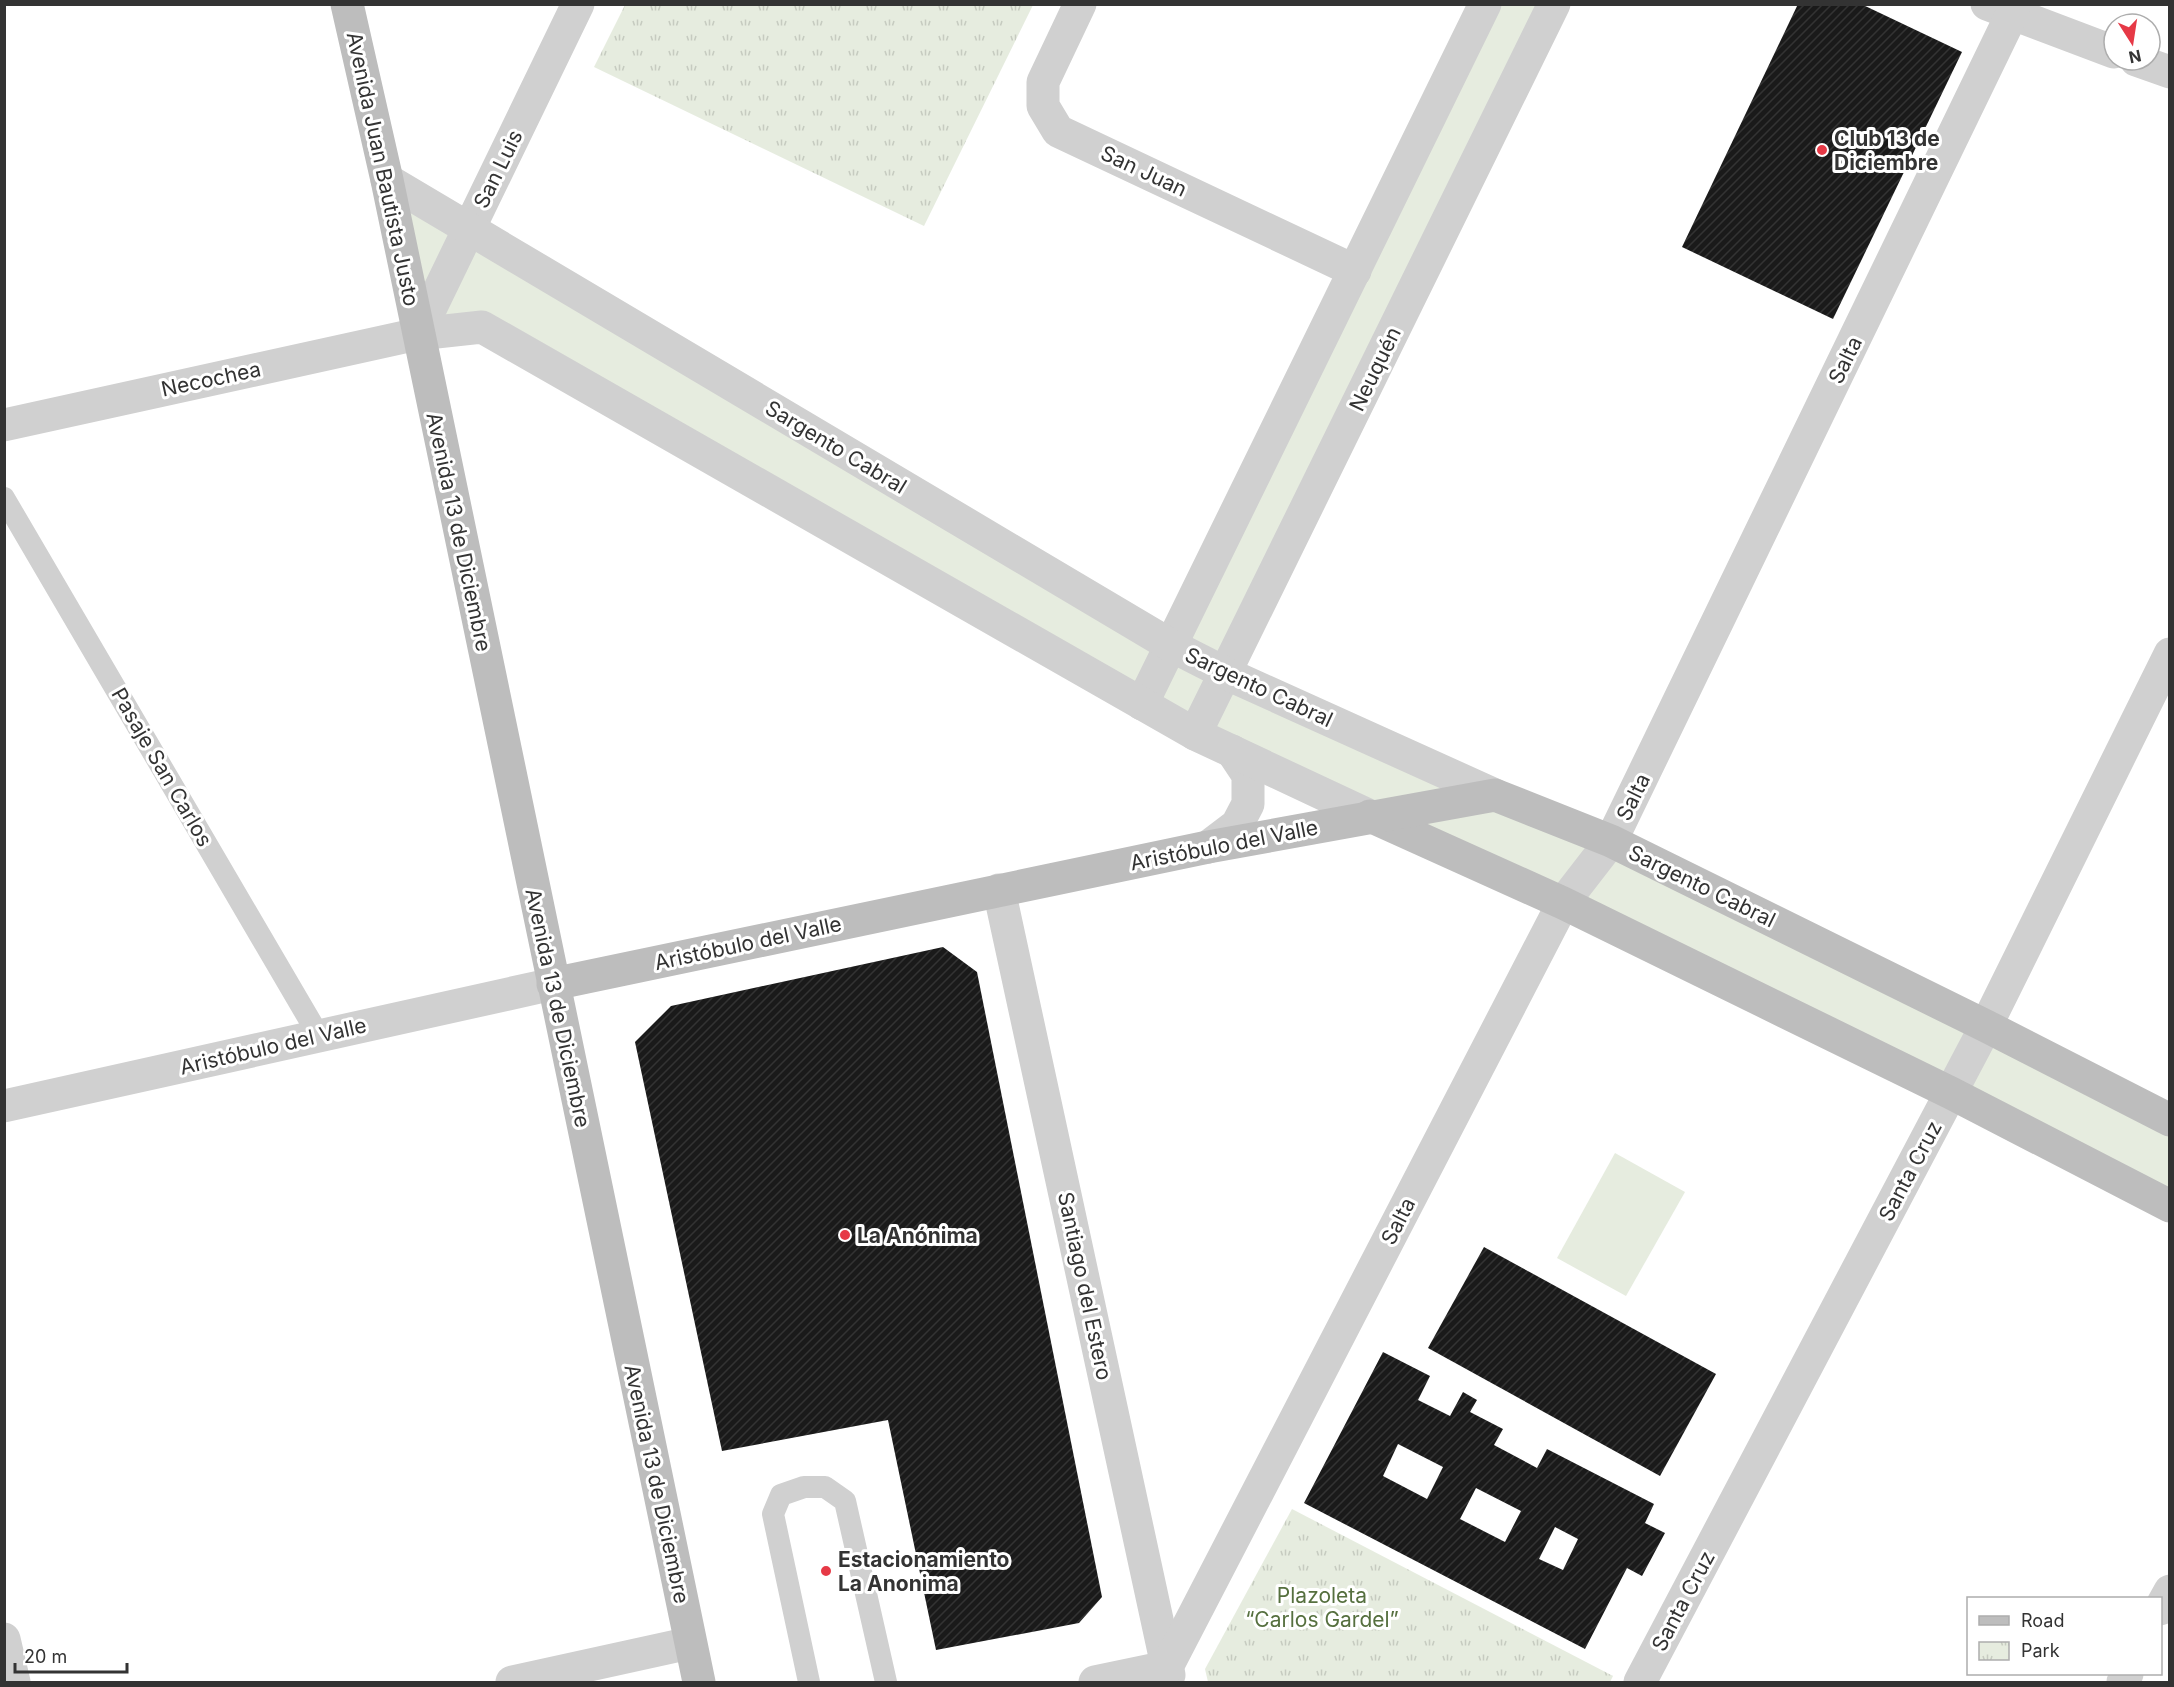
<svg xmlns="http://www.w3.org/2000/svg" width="2174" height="1687" viewBox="0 0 2174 1687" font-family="Inter,sans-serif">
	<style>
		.green { fill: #e6ecdf }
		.park { fill: url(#park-tufts) }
		.building { fill: url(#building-hatch); fill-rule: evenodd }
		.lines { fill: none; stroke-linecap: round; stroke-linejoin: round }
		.service { stroke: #d0d0d0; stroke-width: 22 }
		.minor { stroke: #d0d0d0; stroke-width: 33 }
		.tertiary { stroke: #d0d0d0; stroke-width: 33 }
		.secondary { stroke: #bdbdbd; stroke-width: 33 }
		.poi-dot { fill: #e63946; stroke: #fff; stroke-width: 2 }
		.labels { text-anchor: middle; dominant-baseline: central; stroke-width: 6; stroke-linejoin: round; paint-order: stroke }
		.poi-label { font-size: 21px; font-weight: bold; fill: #333; stroke: #fff; text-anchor: start }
		.street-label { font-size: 21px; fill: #333; stroke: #fff }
		.park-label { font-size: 21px; fill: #56703f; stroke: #fff }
	</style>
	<defs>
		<pattern id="park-tufts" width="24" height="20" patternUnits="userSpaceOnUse" patternTransform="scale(1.5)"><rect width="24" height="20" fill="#e6ecdf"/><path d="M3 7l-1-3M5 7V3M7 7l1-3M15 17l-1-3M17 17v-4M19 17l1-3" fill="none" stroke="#c6cbc0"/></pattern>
		<pattern id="building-hatch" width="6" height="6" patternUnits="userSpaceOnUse" patternTransform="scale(1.5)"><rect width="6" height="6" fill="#1a1a1a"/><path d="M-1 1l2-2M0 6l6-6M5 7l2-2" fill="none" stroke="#333"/></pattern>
	</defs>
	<rect width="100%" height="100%" fill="#fff"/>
	<g class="green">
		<path d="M 1485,5 L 1554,5 L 1225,673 L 2169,1120 L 2169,1206 L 1370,816 L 482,327 L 418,334 L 387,180 L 1172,646 Z"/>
		<path d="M 1615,1153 L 1685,1192 L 1626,1296 L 1557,1258 Z"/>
	</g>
	<g class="park">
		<path d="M 625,5 L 625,4 L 1033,5 L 924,226 L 594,67 Z"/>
		<path d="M 1292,1509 L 1613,1676 L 1610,1682 L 1208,1682 L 1205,1669 Z"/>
	</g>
	<g class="building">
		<path d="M 1798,4 L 1861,4 L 1962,52 L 1833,319 L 1682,247 Z"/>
		<path d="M 943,947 L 977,972 L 1102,1597 L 1079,1623 L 936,1650 L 888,1420 L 722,1451 L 635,1042 L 671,1006 Z"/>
		<path d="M 1484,1247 L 1716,1374 L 1660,1476 L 1428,1348 Z"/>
		<path d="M 1383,1352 L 1430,1376 L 1418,1400 L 1450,1416 L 1463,1392 L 1477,1400 L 1470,1412 L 1503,1429 L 1494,1445 L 1537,1468 L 1547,1449 L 1654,1504 L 1645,1523 L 1665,1533 L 1642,1576 L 1627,1568 L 1585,1649 L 1304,1503 ZM 1398,1444 L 1443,1467 L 1427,1499 L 1383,1476 ZM 1476,1488 L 1521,1511 L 1505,1542 L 1460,1519 ZM 1555,1527 L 1578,1539 L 1563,1570 L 1539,1559 Z"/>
	</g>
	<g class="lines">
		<g class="service">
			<path d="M 4,498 L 319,1036"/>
			<path d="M 809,1682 L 773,1514 L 781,1495 L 804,1487 L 825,1487 L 845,1501 L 886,1682"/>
		</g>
		<g class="minor">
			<path d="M 1080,4 L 1043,82 L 1043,106 L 1058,131 L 1355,271"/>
			<path d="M 1987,4 L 2114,52"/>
			<path d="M 2136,60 L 2170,72"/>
			<path d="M 418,334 L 578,4"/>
			<path d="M 1142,704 L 1485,4"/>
			<path d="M 1195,734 L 1554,4"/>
			<path d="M 1208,847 L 1237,825 L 1248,804 L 1248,775 L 1232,751"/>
			<path d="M 999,890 L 1169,1675"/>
			<path d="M 4,1106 L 553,984"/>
			<path d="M 4,1639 L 14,1682"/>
			<path d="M 512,1682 L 690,1643"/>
			<path d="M 1095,1682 L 1167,1667 L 1563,903 L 1611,841 L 2012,14 L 2015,4"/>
			<path d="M 1640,1682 L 1986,1026 L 2170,654"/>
		</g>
		<g class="tertiary">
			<path d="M 387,180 L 1172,646 L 1225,673 L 1495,795"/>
			<path d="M 4,425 L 418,334 L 482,327 L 1195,734 L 1370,816"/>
			<path d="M 2160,1609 L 2170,1591"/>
			<path d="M 2123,1682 L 2127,1674"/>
		</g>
		<g class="secondary">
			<path d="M 347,4 L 387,180 L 699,1682"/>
			<path d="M 1370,816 L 1563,903 L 1951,1093 L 2170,1206"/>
			<path d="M 553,984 L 1208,847 L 1495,795 L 1611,841 L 1986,1026 L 2170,1120"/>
		</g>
	</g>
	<g class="poi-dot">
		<circle cx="1822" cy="150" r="6"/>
		<circle cx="845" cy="1235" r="6"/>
		<circle cx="826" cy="1571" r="6"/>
	</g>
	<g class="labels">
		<g class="poi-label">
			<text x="1834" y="138">Club 13 de<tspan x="1834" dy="24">Diciembre</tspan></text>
			<text x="857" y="1235">La Anónima</text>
			<text x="838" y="1559">Estacionamiento<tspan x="838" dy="24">La Anonima</tspan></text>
		</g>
		<g class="street-label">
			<text transform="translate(383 169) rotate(78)">Avenida Juan Bautista Justo</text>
			<text transform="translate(498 169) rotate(-64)">San Luis</text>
			<text transform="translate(1144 171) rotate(25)">San Juan</text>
			<text transform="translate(1845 360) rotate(-64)">Salta</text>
			<text transform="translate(1375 369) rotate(-64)">Neuquén</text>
			<text transform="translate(211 379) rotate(-12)">Necochea</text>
			<text transform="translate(836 447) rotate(31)">Sargento Cabral</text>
			<text transform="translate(459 532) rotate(78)">Avenida 13 de Diciembre</text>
			<text transform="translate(1259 687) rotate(25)">Sargento Cabral</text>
			<text transform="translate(162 767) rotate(60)">Pasaje San Carlos</text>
			<text transform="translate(1633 797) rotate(-64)">Salta</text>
			<text transform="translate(1224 845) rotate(-11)">Aristóbulo del Valle</text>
			<text transform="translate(1702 886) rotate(26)">Sargento Cabral</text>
			<text transform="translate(748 943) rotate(-12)">Aristóbulo del Valle</text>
			<text transform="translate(558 1008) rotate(78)">Avenida 13 de Diciembre</text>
			<text transform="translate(273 1046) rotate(-13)">Aristóbulo del Valle</text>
			<text transform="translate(1910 1171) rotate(-62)">Santa Cruz</text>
			<text transform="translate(1398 1221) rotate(-63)">Salta</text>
			<text transform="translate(1085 1286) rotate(78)">Santiago del Estero</text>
			<text transform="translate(657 1484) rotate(78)">Avenida 13 de Diciembre</text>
			<text transform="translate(1683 1601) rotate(-62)">Santa Cruz</text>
		</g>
		<g class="park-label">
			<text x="1322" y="1595">Plazoleta<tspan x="1322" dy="24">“Carlos Gardel”</tspan></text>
		</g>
	</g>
	<rect width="2174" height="1687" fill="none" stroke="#333333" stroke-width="12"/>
	<rect x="1967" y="1597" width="195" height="78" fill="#ffffff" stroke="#adadad" stroke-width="1.5"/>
	<rect x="1979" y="1616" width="30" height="9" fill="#bdbdbd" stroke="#adadad" stroke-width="1.5"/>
	<text x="2021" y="1627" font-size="18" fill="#333333">Road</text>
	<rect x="1979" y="1642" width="30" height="18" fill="url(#park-tufts)" stroke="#adadad" stroke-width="1.5"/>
	<text x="2021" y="1657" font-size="18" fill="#333333">Park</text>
	<g transform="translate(2132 42) rotate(168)"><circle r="28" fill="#ffffff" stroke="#adadad" stroke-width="1.5"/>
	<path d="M0-4.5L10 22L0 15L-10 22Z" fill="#e63946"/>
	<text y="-9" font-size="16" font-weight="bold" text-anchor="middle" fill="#333333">N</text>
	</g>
	<path d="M15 1663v9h112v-9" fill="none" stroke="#333333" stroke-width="3"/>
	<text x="24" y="1663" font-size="18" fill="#333333" stroke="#ffffff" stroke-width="4.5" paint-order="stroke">20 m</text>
</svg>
